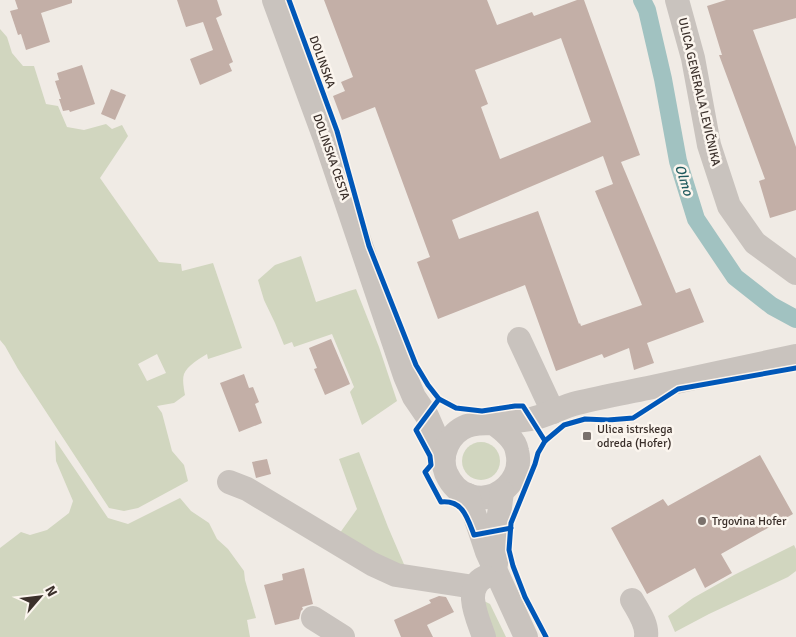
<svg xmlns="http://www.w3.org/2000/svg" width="796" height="637" viewBox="0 0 796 637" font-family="Signika,sans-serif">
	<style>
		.green { fill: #d1d6bf; fill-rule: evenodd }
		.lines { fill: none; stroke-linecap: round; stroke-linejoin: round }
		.canal { stroke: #a1c2c1; stroke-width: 18 }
		.building { fill: #c3afa7; fill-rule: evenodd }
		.minor { stroke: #c9c3be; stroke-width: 24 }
		.cycleway-casing { stroke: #fbf5ee; stroke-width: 8 }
		.cycleway { stroke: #0057b8; stroke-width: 5 }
		.poi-dot { fill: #7a716c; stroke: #fbf5ee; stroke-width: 2 }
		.labels { text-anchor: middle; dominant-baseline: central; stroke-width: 5; stroke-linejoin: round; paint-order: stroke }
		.street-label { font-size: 12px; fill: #3b302b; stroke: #fbf5ee }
		.poi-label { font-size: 12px; fill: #3b302b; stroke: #fbf5ee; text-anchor: start }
		.water-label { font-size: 14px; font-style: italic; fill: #1f5a5e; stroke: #fbf5ee }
	</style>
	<rect width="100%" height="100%" fill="#f0ebe5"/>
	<g class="green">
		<path d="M 0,29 L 7,37 L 12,53 L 23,66 L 34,66 L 46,104 L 58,106 L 67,127 L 84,130 L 106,124 L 112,129 L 122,125 L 128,136 L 100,178 L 159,262 L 181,264 L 182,271 L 213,263 L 242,348 L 208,359 L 207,354 C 200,358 187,366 184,374 C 182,380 184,389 185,395 L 174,403 L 157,406 L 162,413 L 172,451 L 184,465 L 188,481 L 138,508 L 124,511 L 109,508 L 18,369 L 5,346 L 0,340 ZM 157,354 L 166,373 L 147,381 L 138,364 Z"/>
		<path d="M 301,256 L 316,302 L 349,291 L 356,289 L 379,347 L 397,401 L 362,425 L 350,392 L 354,387 L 332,334 L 294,347 L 292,342 L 284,345 L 275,323 L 264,300 L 258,280 L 275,265 Z"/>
		<path d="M 55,440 L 108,518 L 128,524 L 180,498 L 191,511 L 209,523 L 217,539 L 228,549 L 244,571 L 245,580 L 256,618 L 247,620 L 250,637 L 0,637 L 0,548 L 21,532 L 30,535 L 47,530 L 69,513 L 73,501 L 56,461 Z"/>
		<circle cx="481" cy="461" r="19"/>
		<path d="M 359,452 L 388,527 L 406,569 L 337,537 L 357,509 L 339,459 Z"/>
		<path d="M 794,545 L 796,549 L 796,571 L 788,577 L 709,614 L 675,632 L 668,616 L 693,598 L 734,575 Z"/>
		<path d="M 484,601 L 490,604 L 506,637 L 490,637 Z"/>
	</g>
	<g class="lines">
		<path class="canal" d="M 642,0 L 647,10 L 663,79 L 678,161 L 696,219 L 735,277 L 772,306 L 796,319"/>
	</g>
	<g class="building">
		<path d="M 15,0 L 72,0 L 72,3 L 41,13 L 50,42 L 26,50 L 21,34 L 18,35 L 10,11 L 18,9 Z"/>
		<path d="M 177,0 L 217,0 L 222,15 L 216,18 L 233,62 L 229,64 L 232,71 L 200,85 L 190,59 L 213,50 L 203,22 L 186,27 Z"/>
		<path d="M 324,0 L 487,0 L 497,25 L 532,12 L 534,16 L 577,0 L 584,0 L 640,155 L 621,162 L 676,293 L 690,288 L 704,322 L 647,343 L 654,363 L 634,370 L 629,348 L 604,358 L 602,354 L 556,371 L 525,285 L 438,319 L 417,262 L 430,257 L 375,107 L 342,120 L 333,96 L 345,91 L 341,82 L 353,77 ZM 561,38 L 591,122 L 500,159 L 481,107 L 488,104 L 475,70 ZM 603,156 L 613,184 L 595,191 L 642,305 L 581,326 L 580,323 L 579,324 L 538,211 L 459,239 L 452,220 Z"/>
		<path d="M 726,0 L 796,0 L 796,18 L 753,30 L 796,147 L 796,210 L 770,218 L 759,181 L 765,179 L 719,55 L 722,55 L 707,6 Z"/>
		<path d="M 82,65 L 95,104 L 70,112 L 69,110 L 63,111 L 59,99 L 61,99 L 55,81 L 59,80 L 57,73 Z"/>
		<path d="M 111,89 L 126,95 L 115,120 L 101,114 Z"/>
		<path d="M 331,339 L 350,384 L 325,395 L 314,369 L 317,368 L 309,348 Z"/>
		<path d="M 244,374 L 249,388 L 253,387 L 259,402 L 255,404 L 262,423 L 239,432 L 220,383 Z"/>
		<path d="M 760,455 L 793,514 L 721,554 L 732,573 L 705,588 L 695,568 L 647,594 L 611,528 L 663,499 L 668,506 Z"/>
		<path d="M 267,459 L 271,474 L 256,478 L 252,462 Z"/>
		<path d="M 304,568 L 313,604 L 302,607 L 303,609 L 301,611 L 299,619 L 275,625 L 264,585 L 283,580 L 282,574 Z"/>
		<path d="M 439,596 L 446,597 L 454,612 L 427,625 L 433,637 L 401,637 L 394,620 L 431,603 L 429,600 Z"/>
	</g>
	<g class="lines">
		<g class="minor">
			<path d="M 274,0 L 324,136 L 405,376 L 414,397 L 427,416 L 444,455"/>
			<path d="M 677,0 L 693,58 L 709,145 L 729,206 L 755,243 L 796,273"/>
			<path d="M 519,339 L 553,412"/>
			<path d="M 493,423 C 503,430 515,439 517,451 C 524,479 498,504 470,496 C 459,493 451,484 446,473 C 439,455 449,433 467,426 C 475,423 484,423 493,423 C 505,422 519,421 531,419 C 547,416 561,407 577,403 C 601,397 624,393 648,388 C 697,377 747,367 796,356"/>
			<path d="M 229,482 L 247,489 L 372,564 L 396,575 L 474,587"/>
			<path d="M 468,495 L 487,552 L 526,637"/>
			<path d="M 496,564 L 496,537 L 502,492"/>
			<path d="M 632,600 C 638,611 648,624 646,637"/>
			<path d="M 313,618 L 343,637"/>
			<path d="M 484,637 C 478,619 462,588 485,577"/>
		</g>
		<g class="cycleway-casing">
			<g id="cycleway">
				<path d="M 289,0 L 337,131 L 369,246 L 416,365 L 428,385 L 439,399 L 456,408 L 482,411 L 515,406 L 523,406 L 545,441"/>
				<path d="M 439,399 L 416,430 L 430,456 L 431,465 L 425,472 L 441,502 C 463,500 467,517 474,535 L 511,528"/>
				<path d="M 546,637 L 525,597 L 513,566 L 509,550 L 511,523 L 535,464 L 538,453 L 545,441 L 564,425 L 585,419 L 608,420 L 633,418 L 678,389 L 796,368"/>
			</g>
		</g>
		<use href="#cycleway" class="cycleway"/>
	</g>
	<g class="poi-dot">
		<rect x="582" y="431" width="10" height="10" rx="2.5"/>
		<circle cx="702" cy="521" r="5"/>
	</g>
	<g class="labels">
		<g class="street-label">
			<text transform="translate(322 62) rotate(70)">DOLINSKA</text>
			<text transform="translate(699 92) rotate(77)">ULICA GENERALA LEVIČNIKA</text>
			<text transform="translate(331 157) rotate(71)">DOLINSKA CESTA</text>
		</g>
		<g class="poi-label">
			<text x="597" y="429">Ulica istrskega<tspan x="597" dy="14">odreda (Hofer)</tspan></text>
			<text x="712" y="521">Trgovina Hofer</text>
		</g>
		<g class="water-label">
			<text transform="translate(684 180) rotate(73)">Olmo</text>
		</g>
	</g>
	<g transform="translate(40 597) rotate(62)" stroke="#fbf5ee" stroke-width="4" paint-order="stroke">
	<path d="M0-4L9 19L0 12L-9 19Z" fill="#3b302b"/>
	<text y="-8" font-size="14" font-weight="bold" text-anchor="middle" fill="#3b302b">N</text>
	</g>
</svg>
